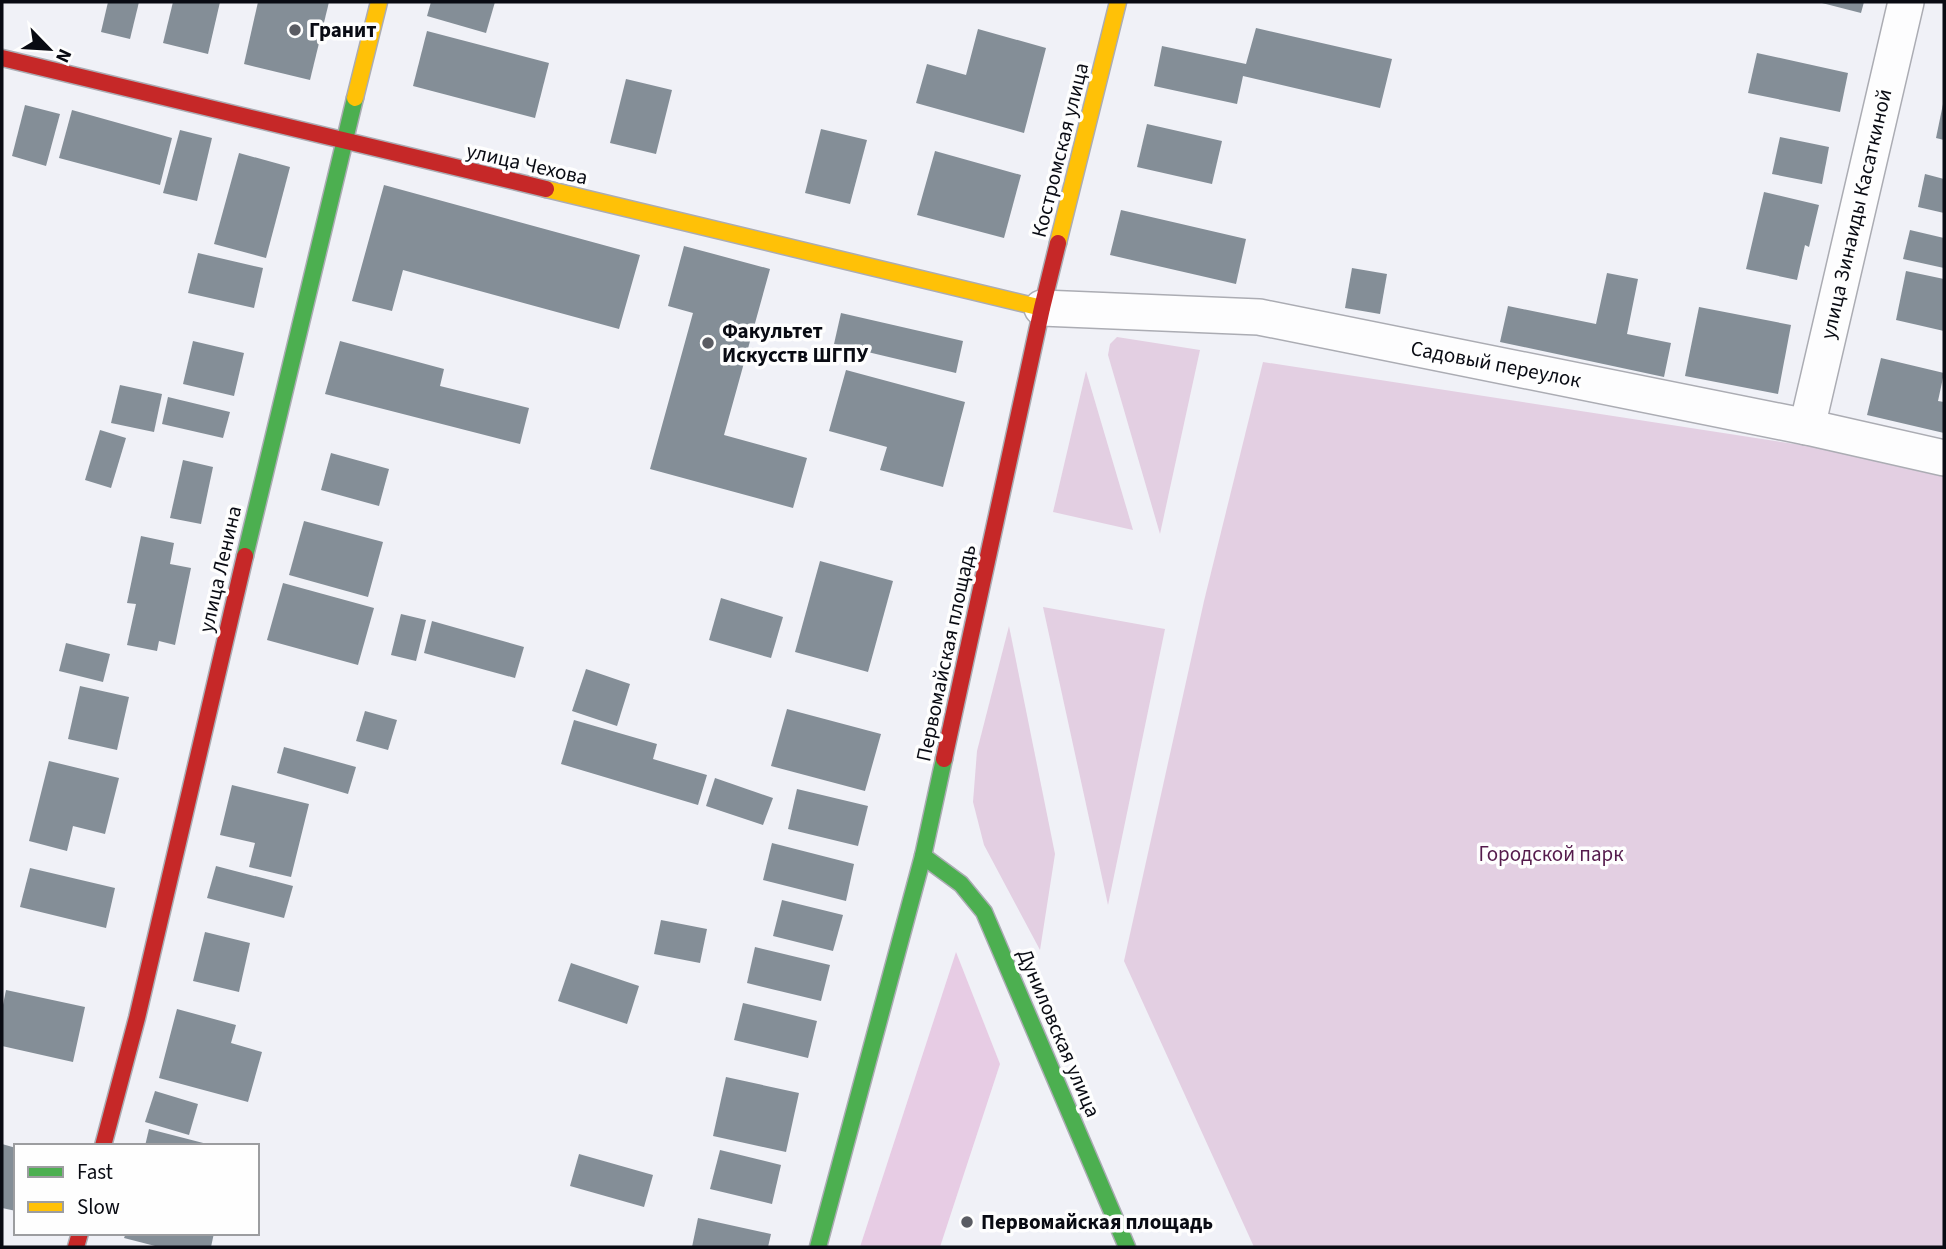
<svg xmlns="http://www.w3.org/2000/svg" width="1946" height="1249" viewBox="0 0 1946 1249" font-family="'Source Sans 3',sans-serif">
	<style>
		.green { fill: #e3cfe2 }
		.forest { fill: #e7cce4 }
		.building { fill: #848e97 }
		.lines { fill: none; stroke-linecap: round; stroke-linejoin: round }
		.street-casing { stroke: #abacb3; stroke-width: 38 }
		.fast-casing { stroke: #abacb3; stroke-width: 19 }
		.slow-casing { stroke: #abacb3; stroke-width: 19 }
		.jam-casing { stroke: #abacb3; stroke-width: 19 }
		.street { stroke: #fdfdfe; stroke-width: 35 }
		.fast { stroke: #4caf50; stroke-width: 16 }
		.slow { stroke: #ffc107; stroke-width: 16 }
		.jam { stroke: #c62828; stroke-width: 16 }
		.poi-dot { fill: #5a5c63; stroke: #fefefe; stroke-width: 2.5 }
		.labels { text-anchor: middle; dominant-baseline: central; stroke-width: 7; stroke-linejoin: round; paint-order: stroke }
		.poi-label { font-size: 21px; font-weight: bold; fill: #090b13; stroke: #fefefe; text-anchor: start }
		.street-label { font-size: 21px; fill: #090b13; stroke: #fefefe }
		.park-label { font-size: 21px; fill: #551b4c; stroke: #fefefe }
	</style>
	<rect width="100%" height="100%" fill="#f0f1f7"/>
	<g class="green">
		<path d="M 1117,337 L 1200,350 L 1160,534 L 1108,355 L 1110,344 Z"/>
		<path d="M 1263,362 L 1808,446 L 1944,477 L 1944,1247 L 1254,1247 L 1124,961 L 1204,601 Z"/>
		<path d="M 1086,371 L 1133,530 L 1053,512 Z"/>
		<path d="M 1043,607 L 1165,629 L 1108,905 Z"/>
		<path d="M 1009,626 L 1055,854 L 1040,950 L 984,845 L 973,802 L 977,751 Z"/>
	</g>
	<path class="forest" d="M 956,952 L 1000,1064 L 940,1247 L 860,1247 Z"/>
	<g class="building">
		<path d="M 108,2 L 139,2 L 130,39 L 101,32 Z"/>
		<path d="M 173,2 L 220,2 L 208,54 L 163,43 Z"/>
		<path d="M 258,2 L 329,2 L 310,80 L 244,64 Z"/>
		<path d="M 431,2 L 495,2 L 486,33 L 427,16 Z"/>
		<path d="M 1818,2 L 1864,2 L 1861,13 Z"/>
		<path d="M 1256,28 L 1392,59 L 1380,108 L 1243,76 L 1237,104 L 1154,86 L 1162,46 L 1246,64 Z"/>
		<path d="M 978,29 L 1046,48 L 1024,133 L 916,103 L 927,64 L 966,75 Z"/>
		<path d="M 427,31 L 549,63 L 535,118 L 413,86 Z"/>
		<path d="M 1757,53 L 1848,73 L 1840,112 L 1748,93 Z"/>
		<path d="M 626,79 L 672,90 L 656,154 L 610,143 Z"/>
		<path d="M 1943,104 L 1944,104 L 1944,140 L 1936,138 Z"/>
		<path d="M 25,105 L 60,114 L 46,166 L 12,156 Z"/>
		<path d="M 72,110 L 172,138 L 160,185 L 59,158 Z"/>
		<path d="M 1147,124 L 1222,141 L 1212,184 L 1137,167 Z"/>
		<path d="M 821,129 L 867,140 L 850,204 L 805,193 Z"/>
		<path d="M 180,130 L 212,138 L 197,201 L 163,193 Z"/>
		<path d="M 1780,137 L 1829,147 L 1822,184 L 1772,174 Z"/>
		<path d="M 935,151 L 1021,175 L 1004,238 L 917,215 Z"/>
		<path d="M 239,153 L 290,167 L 266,258 L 214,244 Z"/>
		<path d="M 1925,174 L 1944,179 L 1944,213 L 1918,207 Z"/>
		<path d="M 384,185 L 640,255 L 619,329 L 403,270 L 392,311 L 352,301 Z"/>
		<path d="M 1764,192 L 1819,205 L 1809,247 L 1805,245 L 1797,280 L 1746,269 Z"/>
		<path d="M 1121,210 L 1246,239 L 1236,284 L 1110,255 Z"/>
		<path d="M 1910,230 L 1944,238 L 1944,268 L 1903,259 Z"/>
		<path d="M 684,246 L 770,269 L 724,435 L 807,458 L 793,508 L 650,469 L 693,313 L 668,306 Z"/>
		<path d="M 198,253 L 263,268 L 254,308 L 188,293 Z"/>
		<path d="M 1352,268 L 1387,274 L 1380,314 L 1345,308 Z"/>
		<path d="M 1906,271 L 1944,279 L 1944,331 L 1896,320 Z"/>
		<path d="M 1607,273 L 1638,279 L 1627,334 L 1671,343 L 1664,377 L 1500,342 L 1508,306 L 1596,324 Z"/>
		<path d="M 1699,307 L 1791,325 L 1778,394 L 1685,376 Z"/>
		<path d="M 841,313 L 963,341 L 956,373 L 834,344 Z"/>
		<path d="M 193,341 L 244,353 L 234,396 L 183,384 Z"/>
		<path d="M 340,341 L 444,369 L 440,386 L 529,408 L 520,444 L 325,394 Z"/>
		<path d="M 1881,358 L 1944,373 L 1938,401 L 1944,402 L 1944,433 L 1867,415 Z"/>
		<path d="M 846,370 L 965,402 L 943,487 L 880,470 L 887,447 L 829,431 Z"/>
		<path d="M 120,385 L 162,394 L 154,432 L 111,423 Z"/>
		<path d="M 168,397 L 230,412 L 223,438 L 162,424 Z"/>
		<path d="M 100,430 L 126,438 L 111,488 L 85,480 Z"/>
		<path d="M 331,453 L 389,469 L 379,506 L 321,490 Z"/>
		<path d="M 183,460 L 213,467 L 201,524 L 170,518 Z"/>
		<path d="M 304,521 L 383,542 L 368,597 L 289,575 Z"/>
		<path d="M 141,536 L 174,543 L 170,564 L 191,568 L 175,645 L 159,641 L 157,651 L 127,645 L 136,604 L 127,603 Z"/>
		<path d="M 820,561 L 893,581 L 868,672 L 795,652 Z"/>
		<path d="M 283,583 L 374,608 L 358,665 L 267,640 Z"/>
		<path d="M 721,598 L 783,617 L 771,658 L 709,640 Z"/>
		<path d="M 401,614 L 426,620 L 416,661 L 391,655 Z"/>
		<path d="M 432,621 L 524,647 L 515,678 L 424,653 Z"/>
		<path d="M 66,643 L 110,654 L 103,682 L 59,671 Z"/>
		<path d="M 586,669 L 630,684 L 617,726 L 572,711 Z"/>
		<path d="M 80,686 L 129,697 L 117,750 L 68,739 Z"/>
		<path d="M 787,709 L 881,734 L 865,791 L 771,766 Z"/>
		<path d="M 365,711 L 397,720 L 388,750 L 356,741 Z"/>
		<path d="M 574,720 L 657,744 L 653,759 L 707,775 L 698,805 L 561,764 Z"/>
		<path d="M 284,747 L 356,767 L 348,794 L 277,773 Z"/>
		<path d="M 49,761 L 119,778 L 105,834 L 73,826 L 67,851 L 29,841 Z"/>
		<path d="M 715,778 L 773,798 L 763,825 L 706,806 Z"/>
		<path d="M 232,785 L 309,804 L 291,877 L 249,867 L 255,843 L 220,835 Z"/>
		<path d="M 797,789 L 868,806 L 858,846 L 788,829 Z"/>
		<path d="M 772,843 L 854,864 L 846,901 L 763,880 Z"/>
		<path d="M 216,866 L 293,886 L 284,918 L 207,898 Z"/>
		<path d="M 30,868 L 115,888 L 106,928 L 20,907 Z"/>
		<path d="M 782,900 L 843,915 L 833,951 L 773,936 Z"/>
		<path d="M 661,920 L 707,929 L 700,963 L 654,954 Z"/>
		<path d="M 205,932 L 250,943 L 239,992 L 193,981 Z"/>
		<path d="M 755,947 L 830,965 L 821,1001 L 747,983 Z"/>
		<path d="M 571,963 L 639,986 L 627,1024 L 558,1001 Z"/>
		<path d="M 6,990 L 85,1007 L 73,1062 L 2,1046 L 2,1010 Z"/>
		<path d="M 743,1003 L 817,1021 L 808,1058 L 734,1040 Z"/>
		<path d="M 177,1009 L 236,1025 L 231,1043 L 262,1052 L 248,1102 L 159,1078 Z"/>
		<path d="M 726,1077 L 799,1093 L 786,1152 L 713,1136 Z"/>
		<path d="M 155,1091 L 198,1104 L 189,1135 L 145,1122 Z"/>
		<path d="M 149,1129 L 211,1145 L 211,1146 L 145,1146 Z"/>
		<path d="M 2,1144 L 16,1148 L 16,1211 L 2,1208 Z"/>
		<path d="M 720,1150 L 781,1165 L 772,1204 L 710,1189 Z"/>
		<path d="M 579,1154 L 653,1175 L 644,1207 L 570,1186 Z"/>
		<path d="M 698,1218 L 771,1234 L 768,1247 L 692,1247 Z"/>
		<path d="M 126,1233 L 214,1233 L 211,1247 L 159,1247 L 124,1238 Z"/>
	</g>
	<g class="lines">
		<g class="street-casing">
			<g id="street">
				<path d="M 1042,308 L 1259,317 L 1807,427 L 1944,458"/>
				<path d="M 1807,427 L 1906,2"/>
			</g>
		</g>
		<g class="fast-casing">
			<g id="fast">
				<path d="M 245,556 L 355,98"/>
				<path d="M 923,856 L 961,884 L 984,912 L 1127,1247"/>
				<path d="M 818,1247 L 923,856 L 944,759"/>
			</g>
		</g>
		<g class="slow-casing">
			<g id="slow">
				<path d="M 355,98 L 379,2"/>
				<path d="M 546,189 L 1042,308"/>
				<path d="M 1058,243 L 1118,2"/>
			</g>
		</g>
		<g class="jam-casing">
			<g id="jam">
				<path d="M 2,58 L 546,189"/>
				<path d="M 944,759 L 1042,308 L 1058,243"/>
				<path d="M 103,1146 L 137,1018 L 245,556"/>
				<path d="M 76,1247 L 80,1233"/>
			</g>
		</g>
		<use href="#street" class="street"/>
		<use href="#fast" class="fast"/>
		<use href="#slow" class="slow"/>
		<use href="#jam" class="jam"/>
	</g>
	<g class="poi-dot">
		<circle cx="295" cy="30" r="7"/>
		<circle cx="708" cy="343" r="7"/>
		<circle cx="967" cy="1222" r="7"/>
	</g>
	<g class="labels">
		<g class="poi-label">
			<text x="309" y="30">Гранит</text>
			<text x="722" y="331">Факультет<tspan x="722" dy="24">Искусств ШГПУ</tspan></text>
			<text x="981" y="1222">Первомайская площадь</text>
		</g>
		<g class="street-label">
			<text transform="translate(1060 150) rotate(-76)">Костромская улица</text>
			<text transform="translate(527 164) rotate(13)">улица Чехова</text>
			<text transform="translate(1856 214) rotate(-77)">улица Зинаиды Касаткиной</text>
			<text transform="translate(1496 364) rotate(11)">Садовый переулок</text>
			<text transform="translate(220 569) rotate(-77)">улица Ленина</text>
			<text transform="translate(946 653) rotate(-78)">Первомайская площадь</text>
			<text transform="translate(1059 1033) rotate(67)">Дуниловская улица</text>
		</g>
		<g class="park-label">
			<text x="1551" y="854">Городской парк</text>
		</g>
	</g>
	<rect width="1946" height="1249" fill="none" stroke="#090b13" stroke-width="7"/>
	<rect x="14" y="1144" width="245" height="91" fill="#fefefe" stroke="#9c9da0" stroke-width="2"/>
	<rect x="28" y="1167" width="35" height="10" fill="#4caf50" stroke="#9c9da0" stroke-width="2"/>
	<text x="77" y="1179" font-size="21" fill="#090b13">Fast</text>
	<rect x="28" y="1202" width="35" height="10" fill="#ffc107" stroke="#9c9da0" stroke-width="2"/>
	<text x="77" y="1214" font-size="21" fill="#090b13">Slow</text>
	<g transform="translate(49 49) rotate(115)" stroke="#fefefe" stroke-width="5" paint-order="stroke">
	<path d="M0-5L12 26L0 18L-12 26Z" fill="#090b13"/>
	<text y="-10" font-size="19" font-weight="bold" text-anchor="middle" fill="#090b13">N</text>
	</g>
</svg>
